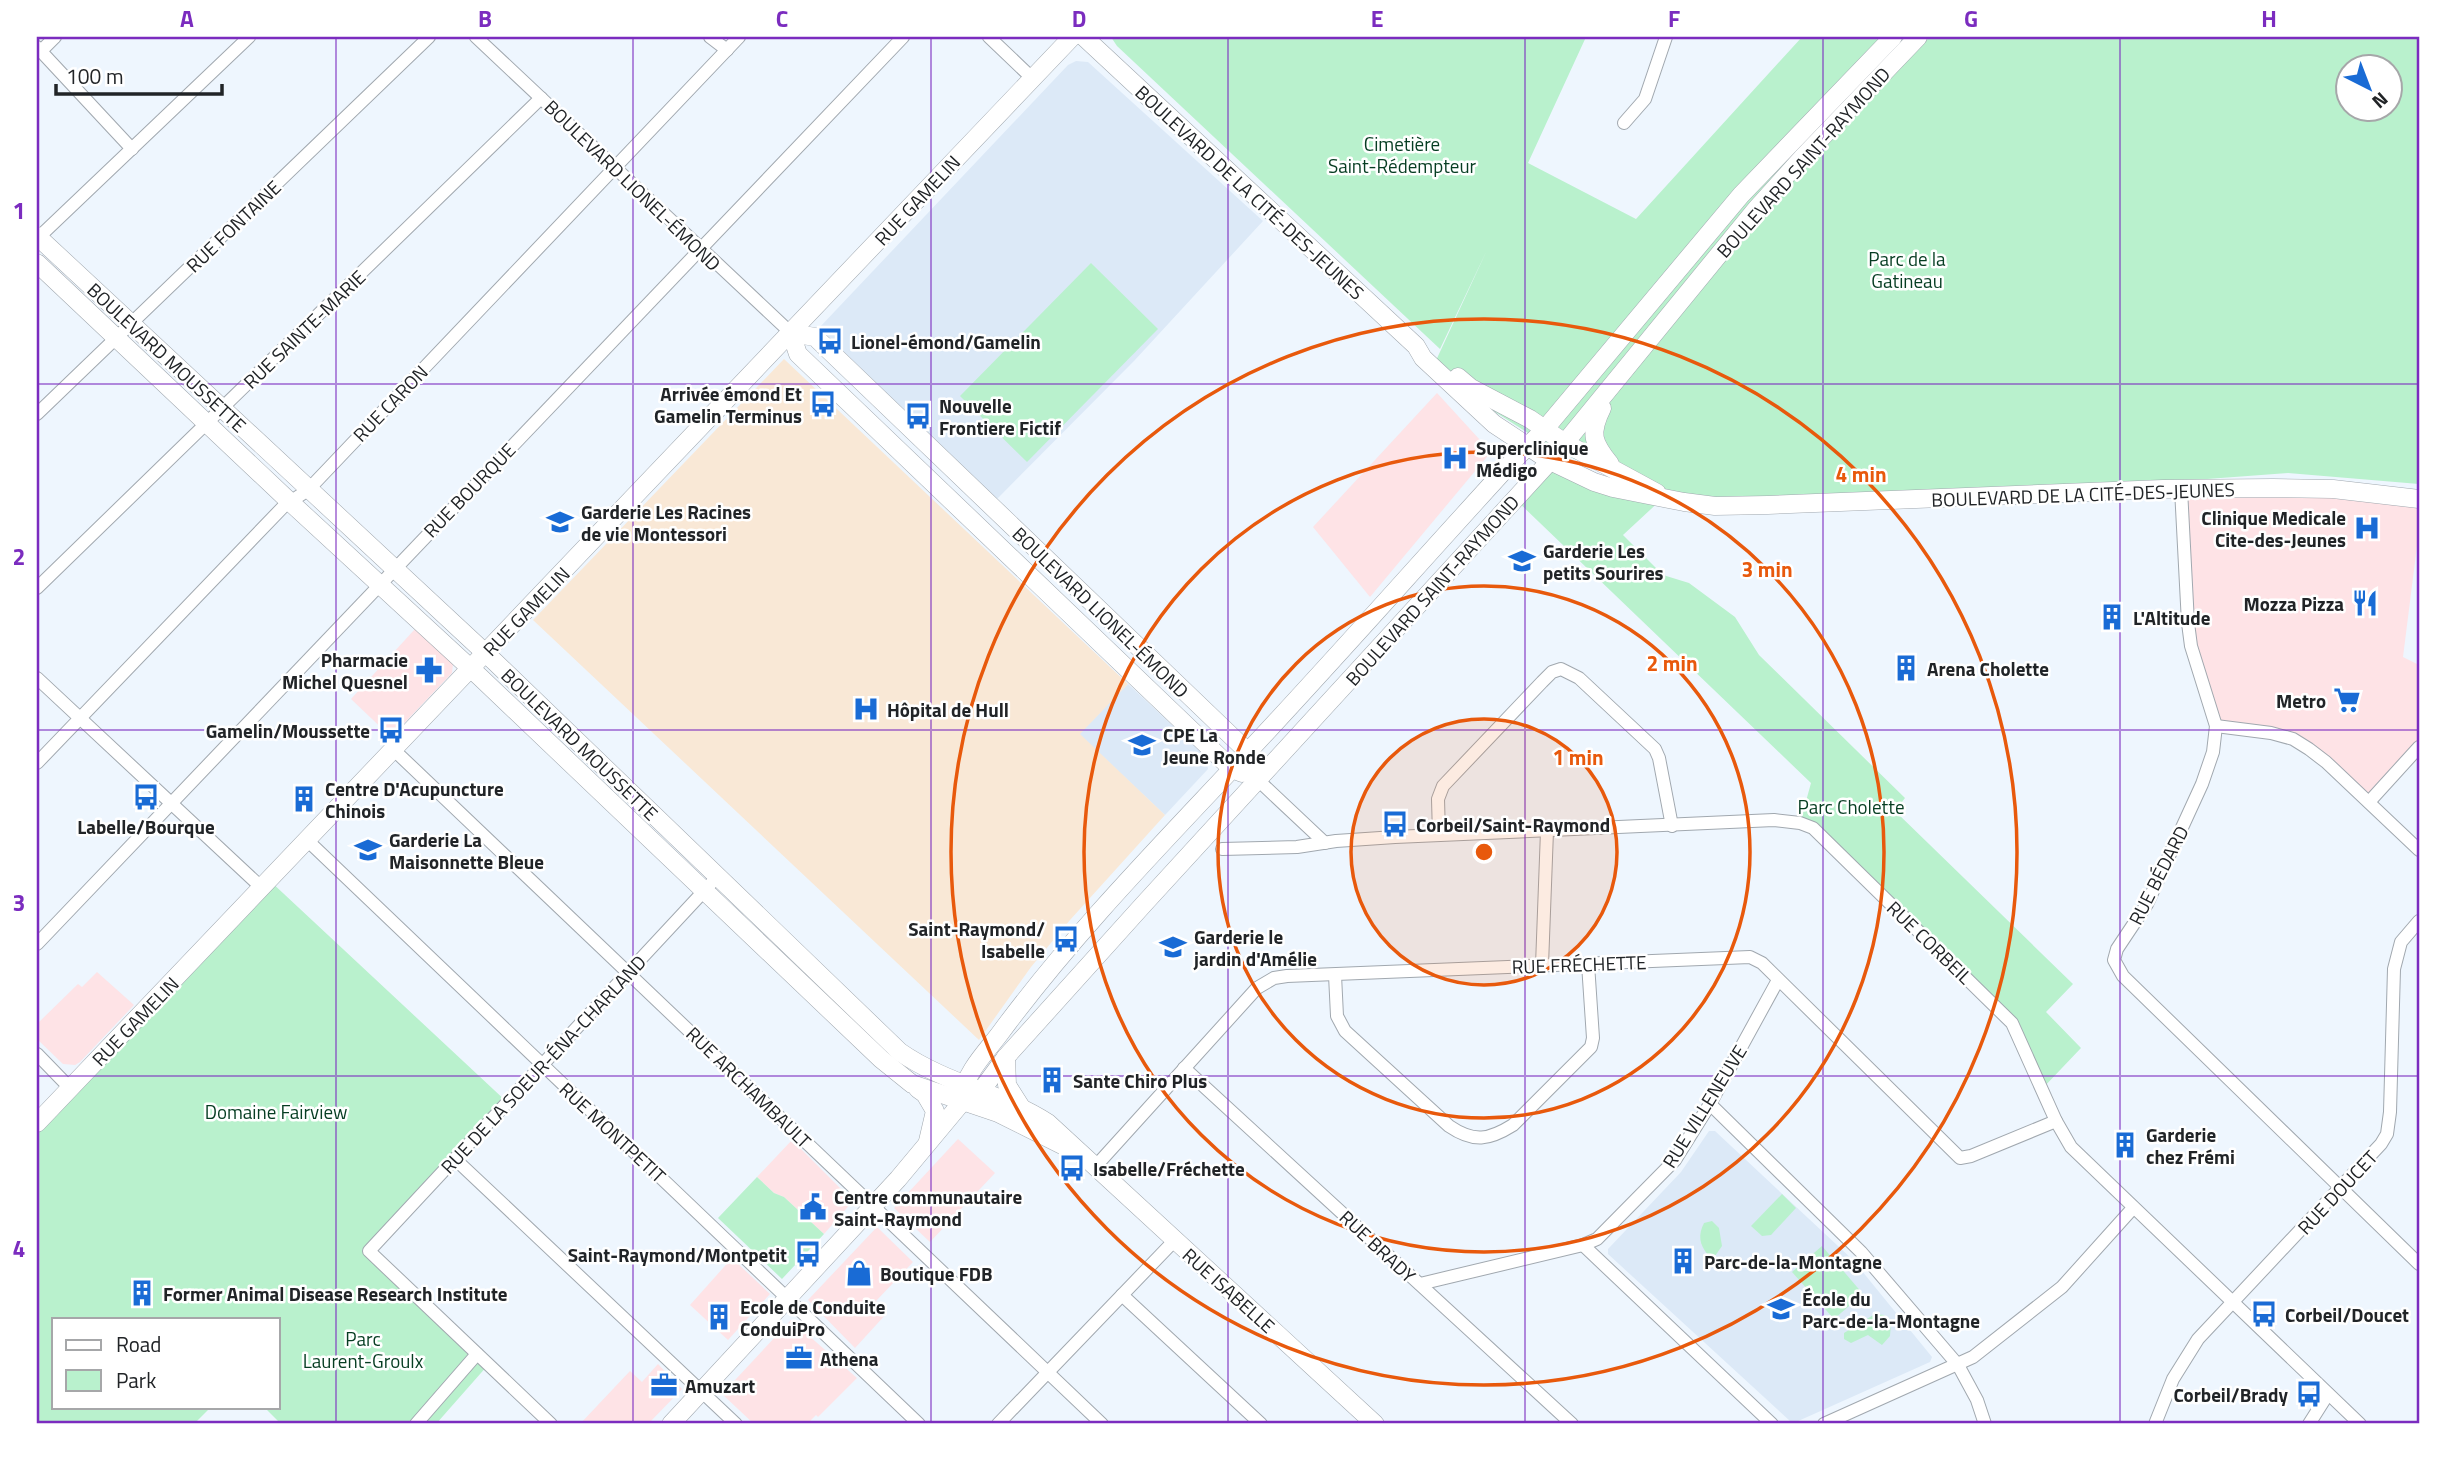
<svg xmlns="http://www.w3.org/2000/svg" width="2456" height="1461" viewBox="0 0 2456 1461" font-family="'Titillium Web',sans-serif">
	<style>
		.commercial { fill: #fee3e6 }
		.built { fill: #dce9f7 }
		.medical { fill: #f9e8d6 }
		.green { fill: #b9f1cd; fill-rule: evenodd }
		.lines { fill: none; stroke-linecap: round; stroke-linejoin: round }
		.street-casing { stroke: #a1a8af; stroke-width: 14 }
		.secondary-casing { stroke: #a1a8af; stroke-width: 19 }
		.street { stroke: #fff; stroke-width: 12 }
		.secondary { stroke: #fff; stroke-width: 18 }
		.grid { fill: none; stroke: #7b2cbf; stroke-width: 2; stroke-opacity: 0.55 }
		.ring { fill: none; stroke: #e8590c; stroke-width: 3.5 }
		.labels { text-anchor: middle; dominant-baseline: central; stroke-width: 5; stroke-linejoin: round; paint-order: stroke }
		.park-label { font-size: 19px; fill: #063d22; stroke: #fff }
		.street-label { font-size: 19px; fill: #212427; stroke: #fff }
		.poi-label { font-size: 19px; font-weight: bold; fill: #212427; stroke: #fff; text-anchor: start }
		.centre { fill: #e8590c; stroke: #fff; stroke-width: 3.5 }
		.ring-label { font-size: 21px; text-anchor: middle; font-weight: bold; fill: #e8590c; stroke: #fff; stroke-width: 5; stroke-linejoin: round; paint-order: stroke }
		.neatline { fill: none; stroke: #7b2cbf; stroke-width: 2.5 }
		.grid-label { font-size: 23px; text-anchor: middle; font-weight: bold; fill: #7b2cbf }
	</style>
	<rect width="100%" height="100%" fill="#eef6fe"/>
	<g class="commercial">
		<path d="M 1437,393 L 1491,452 L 1370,597 L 1313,527 Z"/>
		<path d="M 2181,489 L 2419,499 L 2419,530 L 2403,657 L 2419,665 L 2419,747 L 2369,802 L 2293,739 L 2216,726 L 2191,646 Z"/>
		<path d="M 415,629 L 453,664 L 452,673 L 391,737 L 351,699 Z"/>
		<path d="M 97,972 L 134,1005 L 80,1062 L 75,1065 L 63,1064 L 37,1039 L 37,1024 L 78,984 L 82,987 Z"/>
		<path d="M 958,1139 L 995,1173 L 930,1242 L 894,1208 Z"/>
		<path d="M 792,1140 L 853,1201 L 824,1234 L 784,1197 L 774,1193 L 757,1177 Z"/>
		<path d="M 877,1227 L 913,1262 L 876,1301 L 887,1313 L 855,1348 L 808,1300 Z"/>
		<path d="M 732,1258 L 770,1294 L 728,1340 L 690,1305 Z"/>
		<path d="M 791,1320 L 857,1378 L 818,1417 L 816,1415 L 807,1424 L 754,1424 L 722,1394 Z"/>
		<path d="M 658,1364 L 682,1389 L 648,1424 L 580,1424 L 630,1371 L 642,1382 Z"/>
	</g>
	<g class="built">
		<path d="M 1076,61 L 1088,62 L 1263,221 L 1134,361 L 997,499 L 819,328 L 1068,65 Z"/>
		<path d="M 1128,684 L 1205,756 L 1208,769 L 1165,815 L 1079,734 Z"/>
		<path d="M 1709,1131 L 1715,1131 L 1853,1260 L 1932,1357 L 1930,1362 L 1796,1422 L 1790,1421 L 1608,1254 L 1608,1249 L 1681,1172 Z"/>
	</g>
	<path class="medical" d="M 784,359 L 1128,684 L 1080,734 L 1165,815 L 1070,920 L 1031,967 L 979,1040 L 533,620 Z"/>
	<g class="green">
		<path d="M 1111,37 L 1586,37 L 1528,163 L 1636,219 L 1802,37 L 2419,37 L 2419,484 L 2288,473 L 1802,509 L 1664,497 L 1623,535 L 1663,575 L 1689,583 L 1735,617 L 1759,655 L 1905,798 L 1895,811 L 2073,984 L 2046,1012 L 2081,1048 L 2042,1089 L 2020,1036 L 1800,823 L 1811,783 L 1515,499 L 1550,461 L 1661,496 L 1556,451 L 1470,396 L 1433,367 L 1487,250 L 1440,349 L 1117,46 ZM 2348,66 L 2390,66 L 2390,108 L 2348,108 Z"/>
		<path d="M 1091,263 L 1158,329 L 1027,462 L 960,396 Z"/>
		<path d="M 269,880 L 508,1103 L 369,1251 L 488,1365 L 436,1424 L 281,1424 L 264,1407 L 278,1407 L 278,1319 L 54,1319 L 54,1407 L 211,1407 L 194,1424 L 37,1424 L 37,1123 Z"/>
		<path d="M 757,1177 L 774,1193 L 784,1197 L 824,1234 L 782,1279 L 718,1218 Z"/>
		<path d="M 1782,1194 L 1796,1208 L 1771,1235 L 1762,1236 L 1751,1226 Z"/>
		<path d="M 1712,1221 L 1719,1228 L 1722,1246 L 1715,1256 L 1708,1255 C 1699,1244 1698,1235 1704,1223 Z"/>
		<path d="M 1822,1246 L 1863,1294 L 1834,1319 L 1792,1272 Z"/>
		<path d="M 1875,1314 L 1884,1315 L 1891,1323 L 1890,1336 L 1882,1345 L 1868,1335 L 1851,1343 L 1844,1339 L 1844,1333 Z"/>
	</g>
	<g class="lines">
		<g class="street-casing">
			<g id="street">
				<path d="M 476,37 L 791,333"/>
				<path d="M 710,37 L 727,50"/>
				<path d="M 989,37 L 1032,78"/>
				<path d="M 37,47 L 132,149"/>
				<path d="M 41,51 L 55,37"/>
				<path d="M 1624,123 L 1645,99 L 1666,37"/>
				<path d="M 38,238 L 249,37"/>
				<path d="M 37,414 L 429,37"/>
				<path d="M 2181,489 L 2188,623 L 2191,646 L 2216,726 L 2213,752 L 2202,784 L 2147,904 L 2117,949 L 2114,960 L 2123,976 L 2419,1264"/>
				<path d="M 37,588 L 541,98"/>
				<path d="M 37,678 L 262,888"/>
				<path d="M 2216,726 L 2271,733 L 2293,739 L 2309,749 L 2326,762 L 2419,850"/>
				<path d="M 394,750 L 1102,1424"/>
				<path d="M 37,763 L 284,506 L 308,490 L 739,37"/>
				<path d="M 1258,780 L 1325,843"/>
				<path d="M 2369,802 L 2419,747"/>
				<path d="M 1439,835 L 1438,799 L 1443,786 L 1542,682 L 1552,672 L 1561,669 L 1579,678 L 1655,749 L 1659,758 L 1672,826"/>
				<path d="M 307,840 L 919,1424"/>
				<path d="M 1222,849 L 1297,847 L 1336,841 L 1395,837 L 1774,820 L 1800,823 L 1813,828 L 2012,1023 L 2056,1121 L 2071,1147 L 2360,1424"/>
				<path d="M 37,944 L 903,37"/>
				<path d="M 1542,965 L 1547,831"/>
				<path d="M 1335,975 L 1337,1016 L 1345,1031 L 1449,1126 C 1474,1143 1489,1140 1513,1125 L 1591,1047 L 1593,1038 L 1588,964"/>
				<path d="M 37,1054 L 70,1088"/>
				<path d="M 1184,1068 L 1572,1424"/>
				<path d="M 1710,1104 L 1861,1252 L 1958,1365 L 1977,1400 L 1985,1424"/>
				<path d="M 455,1159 L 736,1424"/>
				<path d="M 1095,1167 L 1257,988 L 1274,978 L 1287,976 L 1750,957 L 1762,963 L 1960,1158 L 1971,1156 L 2056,1121"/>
				<path d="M 1583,1245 L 1772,1424"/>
				<path d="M 1420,1284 L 1583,1245 L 1597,1239 L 1675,1160 L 1710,1104 L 1778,980"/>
				<path d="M 1122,1295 L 1261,1424"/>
				<path d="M 416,1424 L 477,1354"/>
				<path d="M 551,1424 L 369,1251 L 717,877"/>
				<path d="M 998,1424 L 1174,1241"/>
				<path d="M 1824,1424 L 1973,1357 L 2062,1287 L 2133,1208"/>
				<path d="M 2155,1424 L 2173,1379 L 2198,1339 L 2381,1144 L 2387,1134 L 2390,1112 L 2394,969 L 2401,942 L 2419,921"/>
				<path d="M 2309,1424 L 2328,1394"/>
			</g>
		</g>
		<g class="secondary-casing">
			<g id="secondary">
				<path d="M 1084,37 L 1416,346 L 1423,358 L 1494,424 L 1550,461 L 1594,482 L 1613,488 L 1684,502 L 1715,506 L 1768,505 L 2163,489 L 2273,488 L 2333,489 L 2419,499"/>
				<path d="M 37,236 L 495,662 L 900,1052 C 946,1084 1002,1093 1048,1123 L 1375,1424"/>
				<path d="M 37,263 L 289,501 L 480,677 L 881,1059 L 912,1084 L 998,1113 L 1064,1146"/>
				<path d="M 791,333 L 815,337 L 1248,752 L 1258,780"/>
				<path d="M 791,333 L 798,354 L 1232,769 L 1242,773"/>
				<path d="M 1458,377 L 1471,388 L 1530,419 L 1565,443 L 1657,493"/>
				<path d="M 1602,408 C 1589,434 1593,443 1610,464"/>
				<path d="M 1006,1057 L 1007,1085 L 1021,1107"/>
				<path d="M 918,1089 L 925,1094 L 935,1111 L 928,1141"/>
				<path d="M 963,1094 C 966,1071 988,1050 1001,1032 C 1075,932 1162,844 1246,754 C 1336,658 1422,560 1511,463 L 1544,430 L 1741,195 L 1893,37"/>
				<path d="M 37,1123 L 1072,37"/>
				<path d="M 671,1424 L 898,1179 L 963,1101 L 981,1091 L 1006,1057 L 1143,905 L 1550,461 L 1757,208 L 1802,158 L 1918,37"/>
			</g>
		</g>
		<use href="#street" class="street"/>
		<use href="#secondary" class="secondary"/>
	</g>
	<path class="grid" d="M 336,37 L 336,1424M 633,37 L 633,1424M 931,37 L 931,1424M 1228,37 L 1228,1424M 1525,37 L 1525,1424M 1823,37 L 1823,1424M 2120,37 L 2120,1424M 37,384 L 2419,384M 37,730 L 2419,730M 37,1076 L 2419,1076"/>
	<circle cx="1484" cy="852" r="133" fill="#e8590c" fill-opacity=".12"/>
	<g class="ring">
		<circle cx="1484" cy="852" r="133"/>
		<circle cx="1484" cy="852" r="266"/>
		<circle cx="1484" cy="852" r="400"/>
		<circle cx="1484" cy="852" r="533"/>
	</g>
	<defs>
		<g id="bus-bare" transform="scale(2.1)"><path d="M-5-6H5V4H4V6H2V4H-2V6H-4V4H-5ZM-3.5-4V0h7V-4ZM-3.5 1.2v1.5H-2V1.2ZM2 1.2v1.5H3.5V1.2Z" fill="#196bd5" stroke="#fff" stroke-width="2.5" paint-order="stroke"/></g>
		<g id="hospital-bare" transform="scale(2.1)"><path d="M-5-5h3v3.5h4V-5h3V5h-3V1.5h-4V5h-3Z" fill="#196bd5" stroke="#fff" stroke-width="2.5" paint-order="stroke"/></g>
		<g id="school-bare" transform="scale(2.1)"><path d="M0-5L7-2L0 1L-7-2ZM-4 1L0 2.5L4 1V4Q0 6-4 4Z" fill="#196bd5" stroke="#fff" stroke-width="2.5" paint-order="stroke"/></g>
		<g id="restaurant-bare" transform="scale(2.1)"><path d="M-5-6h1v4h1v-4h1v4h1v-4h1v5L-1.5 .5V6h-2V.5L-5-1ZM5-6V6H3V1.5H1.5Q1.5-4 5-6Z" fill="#196bd5" stroke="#fff" stroke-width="2.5" paint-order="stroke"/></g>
		<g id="building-bare" transform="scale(2.1)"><path d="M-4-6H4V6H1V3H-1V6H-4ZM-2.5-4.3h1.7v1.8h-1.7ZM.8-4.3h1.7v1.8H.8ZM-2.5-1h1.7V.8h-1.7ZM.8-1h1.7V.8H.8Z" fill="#196bd5" stroke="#fff" stroke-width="2.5" paint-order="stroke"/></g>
		<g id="pharmacy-bare" transform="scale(2.1)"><path d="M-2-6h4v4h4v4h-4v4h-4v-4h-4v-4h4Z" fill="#196bd5" stroke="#fff" stroke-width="2.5" paint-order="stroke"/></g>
		<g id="supermarket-bare" transform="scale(2.1)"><path d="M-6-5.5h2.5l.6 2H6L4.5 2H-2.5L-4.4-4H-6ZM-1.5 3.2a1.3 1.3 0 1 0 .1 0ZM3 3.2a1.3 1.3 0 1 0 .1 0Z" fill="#196bd5" stroke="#fff" stroke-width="2.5" paint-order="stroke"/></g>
		<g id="civic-bare" transform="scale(2.1)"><path d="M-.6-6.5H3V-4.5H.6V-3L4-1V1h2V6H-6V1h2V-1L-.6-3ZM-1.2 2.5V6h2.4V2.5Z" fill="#196bd5" stroke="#fff" stroke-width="2.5" paint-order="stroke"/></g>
		<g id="shop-bare" transform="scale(2.1)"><path d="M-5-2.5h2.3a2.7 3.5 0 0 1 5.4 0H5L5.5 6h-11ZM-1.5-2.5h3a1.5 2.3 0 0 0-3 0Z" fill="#196bd5" stroke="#fff" stroke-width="2.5" paint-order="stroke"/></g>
		<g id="office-bare" transform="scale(2.1)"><path d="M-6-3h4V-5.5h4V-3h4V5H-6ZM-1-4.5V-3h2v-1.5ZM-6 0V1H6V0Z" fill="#196bd5" stroke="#fff" stroke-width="2.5" paint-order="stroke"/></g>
	</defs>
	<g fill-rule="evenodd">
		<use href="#bus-bare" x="830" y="341"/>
		<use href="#bus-bare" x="823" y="404"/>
		<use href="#bus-bare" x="918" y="416"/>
		<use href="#hospital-bare" x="1455" y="458"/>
		<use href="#school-bare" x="560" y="522"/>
		<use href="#hospital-bare" x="2367" y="528"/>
		<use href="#school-bare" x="1522" y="561"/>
		<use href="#restaurant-bare" x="2365" y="603"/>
		<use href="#building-bare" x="2112" y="617"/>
		<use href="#building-bare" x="1906" y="668"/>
		<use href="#pharmacy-bare" x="429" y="670"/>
		<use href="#supermarket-bare" x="2347" y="700"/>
		<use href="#hospital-bare" x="866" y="709"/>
		<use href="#bus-bare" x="391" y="730"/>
		<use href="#school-bare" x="1142" y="745"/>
		<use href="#bus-bare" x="146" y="797"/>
		<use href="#building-bare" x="304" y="799"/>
		<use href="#bus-bare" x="1395" y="824"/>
		<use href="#school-bare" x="368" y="850"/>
		<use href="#bus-bare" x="1066" y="939"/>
		<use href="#school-bare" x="1173" y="947"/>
		<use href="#building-bare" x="1052" y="1080"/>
		<use href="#building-bare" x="2125" y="1145"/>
		<use href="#bus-bare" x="1072" y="1168"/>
		<use href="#civic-bare" x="813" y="1207"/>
		<use href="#bus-bare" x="808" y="1254"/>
		<use href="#building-bare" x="1683" y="1261"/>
		<use href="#shop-bare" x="859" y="1273"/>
		<use href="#building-bare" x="142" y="1293"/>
		<use href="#school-bare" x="1781" y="1309"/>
		<use href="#bus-bare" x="2264" y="1314"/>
		<use href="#building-bare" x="719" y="1317"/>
		<use href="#office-bare" x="799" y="1358"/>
		<use href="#office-bare" x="664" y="1385"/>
		<use href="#bus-bare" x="2309" y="1394"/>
	</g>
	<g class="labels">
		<g class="park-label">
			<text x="1402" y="143">Cimetière<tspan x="1402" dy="22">Saint-Rédempteur</tspan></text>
			<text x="1907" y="258">Parc de la<tspan x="1907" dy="22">Gatineau</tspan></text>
			<text x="1851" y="806">Parc Cholette</text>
			<text x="276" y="1111">Domaine Fairview</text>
			<text x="363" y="1338">Parc<tspan x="363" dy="22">Laurent-Groulx</tspan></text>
		</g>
		<g class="street-label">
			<text transform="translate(1803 162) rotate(-48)">BOULEVARD SAINT-RAYMOND</text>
			<text transform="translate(633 185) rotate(44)">BOULEVARD LIONEL-ÉMOND</text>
			<text transform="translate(1250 192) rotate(43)">BOULEVARD DE LA CITÉ-DES-JEUNES</text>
			<text transform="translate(917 200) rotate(-47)">RUE GAMELIN</text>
			<text transform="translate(233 226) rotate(-44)">RUE FONTAINE</text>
			<text transform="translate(304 329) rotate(-44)">RUE SAINTE-MARIE</text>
			<text transform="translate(167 357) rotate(43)">BOULEVARD MOUSSETTE</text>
			<text transform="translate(390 403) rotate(-46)">RUE CARON</text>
			<text transform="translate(469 490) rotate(-46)">RUE BOURQUE</text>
			<text transform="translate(2083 494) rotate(-2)">BOULEVARD DE LA CITÉ-DES-JEUNES</text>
			<text transform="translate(1432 590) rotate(-48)">BOULEVARD SAINT-RAYMOND</text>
			<text transform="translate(526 611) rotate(-46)">RUE GAMELIN</text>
			<text transform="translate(1101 612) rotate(44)">BOULEVARD LIONEL-ÉMOND</text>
			<text transform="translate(580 744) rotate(44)">BOULEVARD MOUSSETTE</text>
			<text transform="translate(2158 875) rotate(-63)">RUE BÉDARD</text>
			<text transform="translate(1930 942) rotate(44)">RUE CORBEIL</text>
			<text transform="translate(1579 964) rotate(-2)">RUE FRÉCHETTE</text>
			<text transform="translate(135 1021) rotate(-46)">RUE GAMELIN</text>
			<text transform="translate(543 1064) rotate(-47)">RUE DE LA SOEUR-ÉNA-CHARLAND</text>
			<text transform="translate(749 1087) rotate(44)">RUE ARCHAMBAULT</text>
			<text transform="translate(1704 1106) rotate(-58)">RUE VILLENEUVE</text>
			<text transform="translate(613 1132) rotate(43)">RUE MONTPETIT</text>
			<text transform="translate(2337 1192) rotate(-47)">RUE DOUCET</text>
			<text transform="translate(1378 1246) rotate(43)">RUE BRADY</text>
			<text transform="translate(1229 1290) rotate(42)">RUE ISABELLE</text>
		</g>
		<g class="poi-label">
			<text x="851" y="341">Lionel-émond/Gamelin</text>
			<text x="802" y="393" text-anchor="end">Arrivée émond Et<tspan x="802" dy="22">Gamelin Terminus</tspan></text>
			<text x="939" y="405">Nouvelle<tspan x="939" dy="22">Frontiere Fictif</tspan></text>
			<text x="1476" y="447">Superclinique<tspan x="1476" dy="22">Médigo</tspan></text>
			<text x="581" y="511">Garderie Les Racines<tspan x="581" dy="22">de vie Montessori</tspan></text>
			<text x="2346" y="517" text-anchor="end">Clinique Medicale<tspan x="2346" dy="22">Cite-des-Jeunes</tspan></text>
			<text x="1543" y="550">Garderie Les<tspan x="1543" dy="22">petits Sourires</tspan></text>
			<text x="2344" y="603" text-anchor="end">Mozza Pizza</text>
			<text x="2133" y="617">L'Altitude</text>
			<text x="408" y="659" text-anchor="end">Pharmacie<tspan x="408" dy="22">Michel Quesnel</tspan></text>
			<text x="1927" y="668">Arena Cholette</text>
			<text x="2326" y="700" text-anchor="end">Metro</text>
			<text x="887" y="709">Hôpital de Hull</text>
			<text x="370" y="730" text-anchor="end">Gamelin/Moussette</text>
			<text x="1163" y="734">CPE La<tspan x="1163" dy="22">Jeune Ronde</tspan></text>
			<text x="325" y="788">Centre D'Acupuncture<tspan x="325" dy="22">Chinois</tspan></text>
			<text x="1416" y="824">Corbeil/Saint-Raymond</text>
			<text x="146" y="826" text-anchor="middle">Labelle/Bourque</text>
			<text x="389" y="839">Garderie La<tspan x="389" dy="22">Maisonnette Bleue</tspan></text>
			<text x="1045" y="928" text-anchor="end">Saint-Raymond/<tspan x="1045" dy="22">Isabelle</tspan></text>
			<text x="1194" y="936">Garderie le<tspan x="1194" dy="22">jardin d'Amélie</tspan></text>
			<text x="1073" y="1080">Sante Chiro Plus</text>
			<text x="2146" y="1134">Garderie<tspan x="2146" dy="22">chez Frémi</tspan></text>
			<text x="1093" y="1168">Isabelle/Fréchette</text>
			<text x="834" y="1196">Centre communautaire<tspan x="834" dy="22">Saint-Raymond</tspan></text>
			<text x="787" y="1254" text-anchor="end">Saint-Raymond/Montpetit</text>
			<text x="1704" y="1261">Parc-de-la-Montagne</text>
			<text x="880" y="1273">Boutique FDB</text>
			<text x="163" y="1293">Former Animal Disease Research Institute</text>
			<text x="1802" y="1298">École du<tspan x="1802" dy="22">Parc-de-la-Montagne</tspan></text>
			<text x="740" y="1306">Ecole de Conduite<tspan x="740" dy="22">ConduiPro</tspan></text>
			<text x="2285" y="1314">Corbeil/Doucet</text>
			<text x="820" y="1358">Athena</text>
			<text x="685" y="1385">Amuzart</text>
			<text x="2288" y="1394" text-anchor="end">Corbeil/Brady</text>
		</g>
	</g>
	<circle cx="1484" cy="852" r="10" class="centre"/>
	<g class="ring-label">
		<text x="1861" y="482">4 min</text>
		<text x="1767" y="577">3 min</text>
		<text x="1672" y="671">2 min</text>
		<text x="1578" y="765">1 min</text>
	</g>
	<rect width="2456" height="1461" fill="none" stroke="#ffffff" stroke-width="77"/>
	<rect x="52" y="1318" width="228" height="91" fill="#ffffff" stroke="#a6a7a9" stroke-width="2"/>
	<rect x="66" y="1340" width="35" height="10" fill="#ffffff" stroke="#a6a7a9" stroke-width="2"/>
	<text x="116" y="1352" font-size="21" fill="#212427">Road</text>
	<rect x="66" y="1370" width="35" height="21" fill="#b9f1cd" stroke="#a6a7a9" stroke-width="2"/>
	<text x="116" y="1388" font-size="21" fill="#212427">Park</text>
	<g transform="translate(2369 88) rotate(138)"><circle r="33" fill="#ffffff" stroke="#a6a7a9" stroke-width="2"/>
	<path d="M0-5L12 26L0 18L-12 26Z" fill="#196bd5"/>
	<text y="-10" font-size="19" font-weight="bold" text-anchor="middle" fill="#212427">N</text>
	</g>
	<path d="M56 84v10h166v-10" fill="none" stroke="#212427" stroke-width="3.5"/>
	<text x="66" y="84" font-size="21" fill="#212427" stroke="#ffffff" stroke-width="5" paint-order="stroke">100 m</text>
	<rect x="38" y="38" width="2380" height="1384" class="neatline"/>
	<g class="grid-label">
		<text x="187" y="27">A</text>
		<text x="485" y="27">B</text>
		<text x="782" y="27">C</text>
		<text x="1079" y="27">D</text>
		<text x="1377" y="27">E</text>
		<text x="1674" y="27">F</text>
		<text x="1971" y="27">G</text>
		<text x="2269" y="27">H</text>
		<text x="19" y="219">1</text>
		<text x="19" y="565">2</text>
		<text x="19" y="911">3</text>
		<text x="19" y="1257">4</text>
	</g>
</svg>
